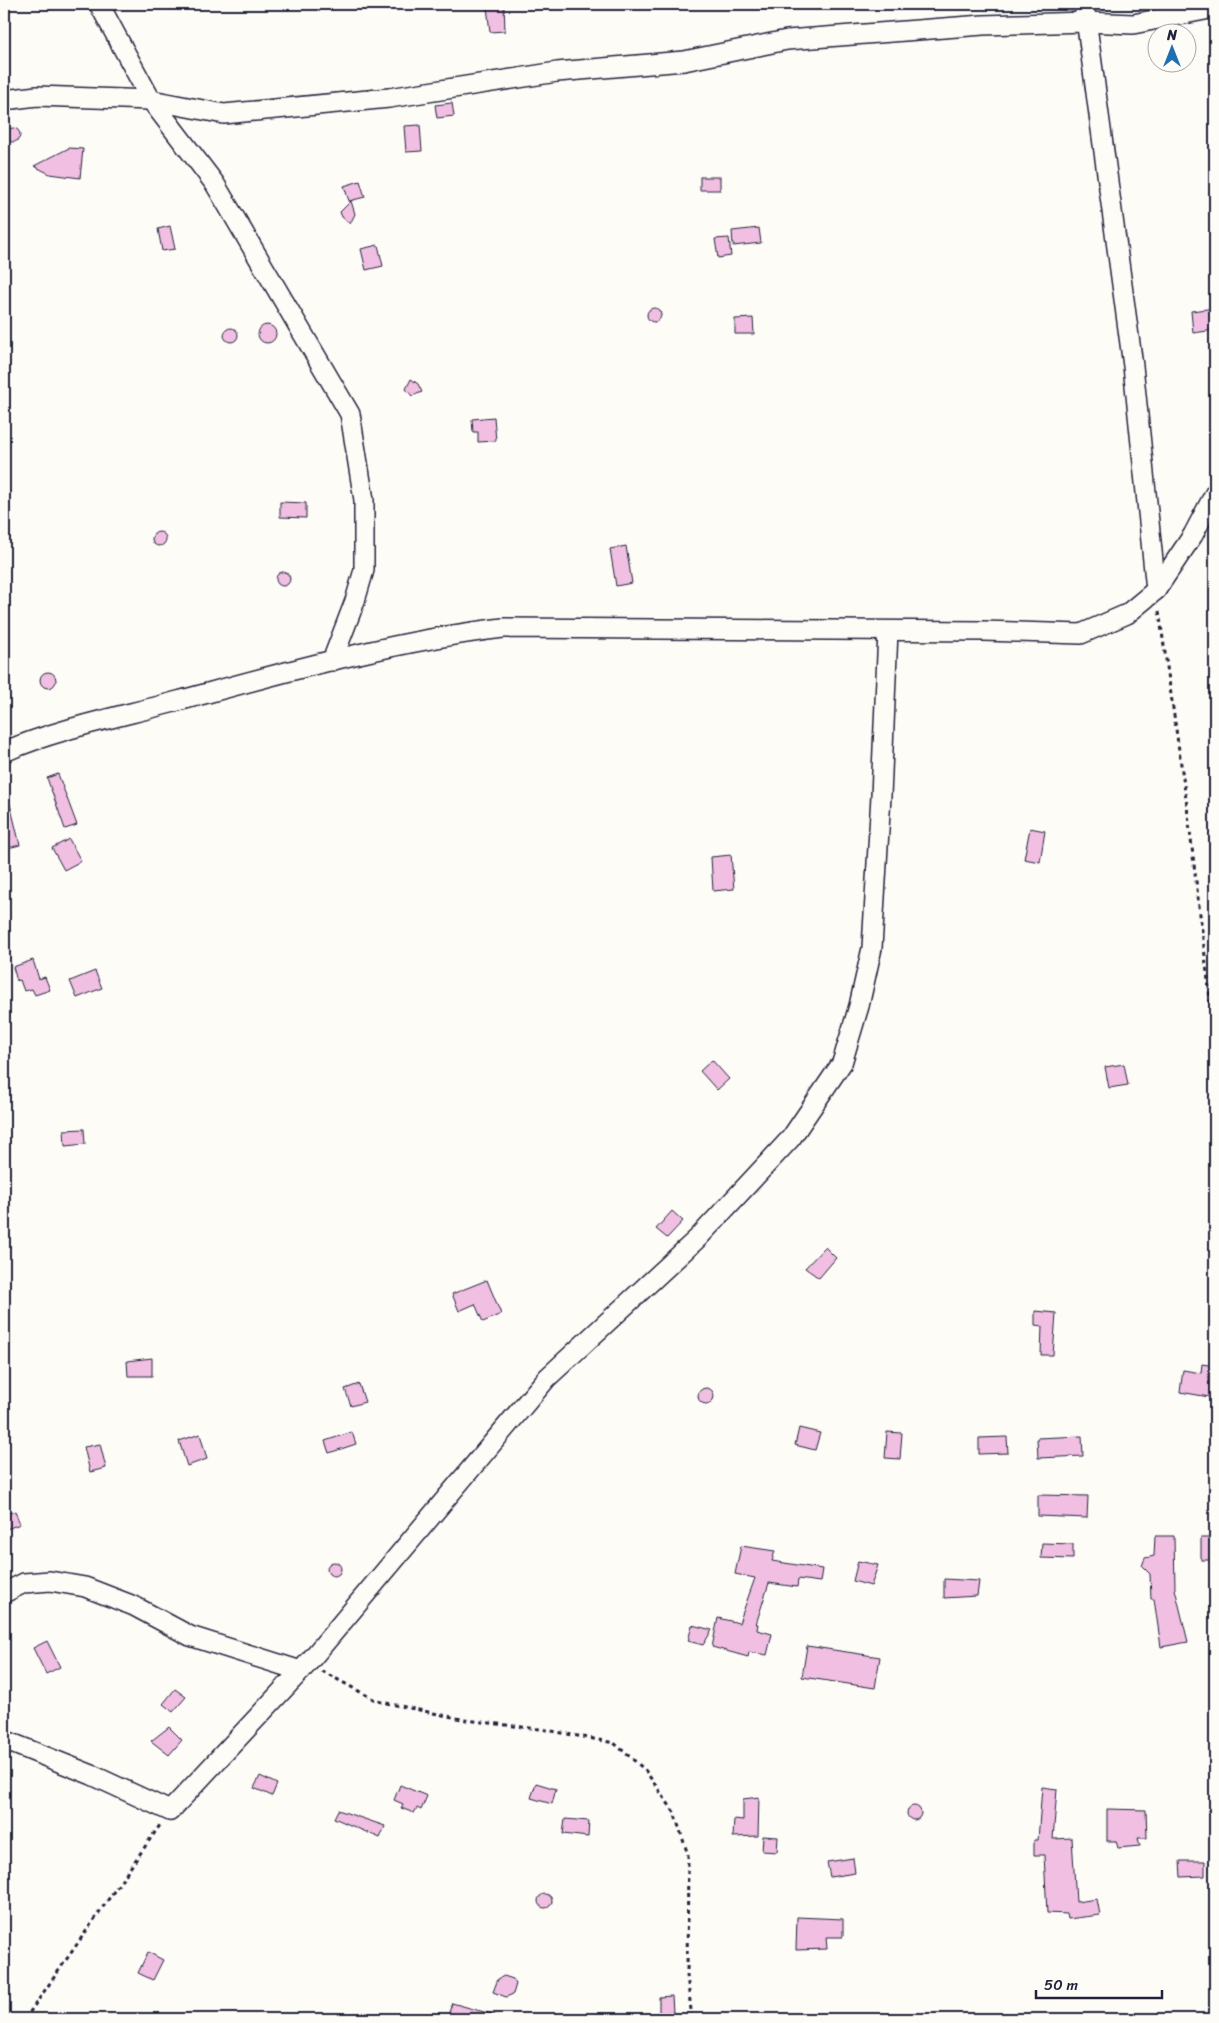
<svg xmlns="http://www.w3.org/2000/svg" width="1219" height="2023" viewBox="0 0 1219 2023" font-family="Sriracha,sans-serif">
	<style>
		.building { fill: #f0bfe1; stroke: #22223b }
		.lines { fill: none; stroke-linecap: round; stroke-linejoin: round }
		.minor-casing { stroke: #22223b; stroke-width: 22 }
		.path { stroke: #22223b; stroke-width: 3; stroke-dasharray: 4 4; stroke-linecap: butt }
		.minor { stroke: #fdfcf7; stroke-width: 19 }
	</style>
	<rect width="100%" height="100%" fill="#fdfcf7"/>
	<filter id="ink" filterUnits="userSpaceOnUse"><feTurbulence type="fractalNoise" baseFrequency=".02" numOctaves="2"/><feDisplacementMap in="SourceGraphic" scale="10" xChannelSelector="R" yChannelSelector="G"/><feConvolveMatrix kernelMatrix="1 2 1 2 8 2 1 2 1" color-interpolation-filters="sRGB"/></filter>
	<g filter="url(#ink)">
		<g class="building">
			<path d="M 504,5 L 505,31 L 490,32 L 487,7 Z"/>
			<path d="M 452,103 L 454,116 L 437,118 L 435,105 Z"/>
			<path d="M 420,125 L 422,151 L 406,152 L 404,126 Z"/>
			<circle cx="13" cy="135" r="7"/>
			<path d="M 69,148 L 83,149 L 80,178 L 50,174 L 34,166 Z"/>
			<rect x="700" y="177" width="20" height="13"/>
			<path d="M 360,181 L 365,197 L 349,201 L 344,186 Z"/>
			<path d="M 351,201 L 355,214 L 350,224 L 342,217 L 340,212 Z"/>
			<path d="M 170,226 L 175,249 L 162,251 L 158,229 Z"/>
			<path d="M 759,228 L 761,243 L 733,246 L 732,231 Z"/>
			<path d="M 729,238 L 731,256 L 718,258 L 715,239 Z"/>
			<path d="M 378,245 L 383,266 L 366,270 L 361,249 Z"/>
			<path d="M 1215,308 L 1215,330 L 1193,333 L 1191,311 Z"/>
			<circle cx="654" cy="315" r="7"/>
			<path d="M 753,318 L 754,334 L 735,334 L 735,319 Z"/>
			<circle cx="267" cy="334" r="9"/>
			<circle cx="231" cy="335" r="7"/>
			<path d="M 411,379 L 418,384 L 422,392 L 412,396 L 406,389 Z"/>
			<path d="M 494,417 L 496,441 L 478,442 L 478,432 L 473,432 L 472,419 Z"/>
			<path d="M 280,502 L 306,503 L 306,518 L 280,517 Z"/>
			<circle cx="159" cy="539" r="7"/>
			<path d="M 626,546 L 632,583 L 616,586 L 610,549 Z"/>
			<circle cx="283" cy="579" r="7"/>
			<circle cx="48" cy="680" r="8"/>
			<path d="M 58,774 L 77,825 L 65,829 L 47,778 Z"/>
			<path d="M 4,800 L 9,800 L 20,845 L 4,849 Z"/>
			<path d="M 1030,828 L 1045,831 L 1040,862 L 1024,859 Z"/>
			<path d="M 69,839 L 81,861 L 64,870 L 52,848 Z"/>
			<path d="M 731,855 L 734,889 L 713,891 L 711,857 Z"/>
			<path d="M 33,960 L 39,979 L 45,977 L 50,990 L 35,995 L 32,989 L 24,991 L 20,980 L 17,981 L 13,967 Z"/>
			<path d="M 95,971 L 102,988 L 77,998 L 70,981 Z"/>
			<path d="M 712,1060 L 729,1079 L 717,1090 L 700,1071 Z"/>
			<path d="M 1124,1064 L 1128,1085 L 1109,1088 L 1105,1067 Z"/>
			<path d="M 84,1129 L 85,1144 L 65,1146 L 64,1130 Z"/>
			<path d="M 672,1211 L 683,1221 L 667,1238 L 656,1229 Z"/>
			<path d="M 825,1247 L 836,1258 L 819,1278 L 805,1268 Z"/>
			<path d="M 487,1280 L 501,1314 L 483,1322 L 475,1304 L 459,1311 L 452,1294 Z"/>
			<path d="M 1035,1311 L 1056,1313 L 1053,1355 L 1041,1355 L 1042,1326 L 1035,1325 Z"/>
			<path d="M 152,1358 L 152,1376 L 128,1376 L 127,1361 Z"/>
			<path d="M 1202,1364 L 1215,1366 L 1215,1398 L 1180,1392 L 1183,1370 L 1201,1373 Z"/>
			<path d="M 359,1384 L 365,1402 L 351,1406 L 345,1389 Z"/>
			<circle cx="706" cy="1396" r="8"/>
			<path d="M 799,1428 L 820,1433 L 815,1450 L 795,1445 Z"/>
			<path d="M 352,1432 L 356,1444 L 329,1453 L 325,1441 Z"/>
			<path d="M 887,1432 L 902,1433 L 900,1459 L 885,1458 Z"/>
			<path d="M 200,1434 L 207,1459 L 187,1466 L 179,1441 Z"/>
			<path d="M 1082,1436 L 1083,1456 L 1038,1458 L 1037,1438 Z"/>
			<path d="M 1007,1437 L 1008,1453 L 979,1454 L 979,1438 Z"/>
			<path d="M 100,1444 L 106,1468 L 90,1472 L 84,1447 Z"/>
			<path d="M 1038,1495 L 1088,1496 L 1087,1518 L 1038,1516 Z"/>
			<path d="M 15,1511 L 20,1524 L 4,1530 L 4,1515 Z"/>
			<path d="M 1155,1536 L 1174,1536 L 1175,1589 L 1188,1642 L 1161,1647 L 1154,1599 L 1151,1599 L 1150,1574 L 1142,1566 L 1145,1558 L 1154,1556 Z"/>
			<rect x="1201" y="1538" width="14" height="22"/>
			<path d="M 1042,1543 L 1073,1544 L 1073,1559 L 1041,1558 Z"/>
			<path d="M 741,1546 L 775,1551 L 772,1561 L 822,1569 L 820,1582 L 798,1579 L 797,1587 L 769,1583 L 756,1624 L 758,1624 L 757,1630 L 772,1634 L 767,1655 L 749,1652 L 748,1657 L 712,1647 L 718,1618 L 739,1623 L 755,1578 L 735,1574 Z"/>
			<path d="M 858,1561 L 878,1565 L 871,1586 L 853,1581 Z"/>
			<circle cx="334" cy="1569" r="7"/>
			<path d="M 944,1579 L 979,1581 L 977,1596 L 944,1598 Z"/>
			<path d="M 692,1625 L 712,1630 L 703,1645 L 688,1641 Z"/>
			<path d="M 47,1641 L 60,1667 L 46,1674 L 33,1648 Z"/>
			<path d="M 807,1646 L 880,1657 L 875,1688 L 802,1677 Z"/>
			<path d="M 175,1689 L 186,1697 L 173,1712 L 163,1704 Z"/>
			<path d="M 169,1727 L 182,1740 L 169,1755 L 151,1741 Z"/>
			<path d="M 260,1776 L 277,1784 L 272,1796 L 254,1788 Z"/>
			<path d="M 536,1783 L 556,1789 L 552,1804 L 531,1798 Z"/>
			<path d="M 400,1785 L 427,1796 L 421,1810 L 417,1808 L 414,1813 L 401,1808 L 403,1804 L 394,1800 Z"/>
			<path d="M 1042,1787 L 1057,1789 L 1053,1839 L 1072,1838 L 1076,1902 L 1097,1899 L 1100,1915 L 1068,1919 L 1067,1914 L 1047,1913 L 1044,1855 L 1034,1855 L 1034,1840 L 1038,1840 Z"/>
			<path d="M 759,1797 L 758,1836 L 733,1837 L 734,1819 L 743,1820 L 743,1799 Z"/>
			<circle cx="914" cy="1813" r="7"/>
			<path d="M 1107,1809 L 1146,1810 L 1147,1838 L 1138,1838 L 1140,1846 L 1118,1848 L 1116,1841 L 1107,1841 Z"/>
			<path d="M 338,1810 L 385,1826 L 380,1838 L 334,1818 Z"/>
			<path d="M 565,1819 L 589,1821 L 588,1837 L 563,1834 Z"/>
			<path d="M 763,1836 L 778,1837 L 777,1852 L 762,1851 Z"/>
			<path d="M 853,1858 L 855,1873 L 830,1877 L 827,1862 Z"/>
			<path d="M 1180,1861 L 1205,1861 L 1205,1876 L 1181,1877 Z"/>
			<circle cx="545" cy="1901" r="7"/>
			<path d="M 797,1917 L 843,1919 L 843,1937 L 826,1937 L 827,1949 L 796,1950 Z"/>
			<path d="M 148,1952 L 163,1960 L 153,1980 L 138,1973 Z"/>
			<path d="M 504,1976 L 513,1979 L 516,1984 L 513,1994 L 506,1997 L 493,1992 L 498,1979 Z"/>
			<path d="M 672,1996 L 673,2012 L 659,2013 L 659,1997 Z"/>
			<path d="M 452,2003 L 495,2015 L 494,2019 L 447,2019 Z"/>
		</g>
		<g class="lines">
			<g class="minor-casing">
				<g id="minor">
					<path d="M 99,4 L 151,100 L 215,184 L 350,414 L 364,500 L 364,570 L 355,601 L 332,661"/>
					<path d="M 1084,4 L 1133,366 L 1156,590"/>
					<path d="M 4,100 L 37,96 L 151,100 L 224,114 L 389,98 L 557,72 L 684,61 L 787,40 L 983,25 L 1086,22 L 1133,24 L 1215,8"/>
					<path d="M 4,752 C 56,729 123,716 178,701 C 285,672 393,641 503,628 L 983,631 L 1081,634 L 1127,614 L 1156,590 L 1193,535 L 1215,493"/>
					<path d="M 4,1593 L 24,1583 L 50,1581 L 85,1587 L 134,1606 L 190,1636 L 301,1671"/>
					<path d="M 4,1740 L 92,1775 L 170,1811 L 308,1663 L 547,1378 L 698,1238 L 791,1138 L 842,1063 L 859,1006 L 872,948 L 881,796 L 888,631"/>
				</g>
			</g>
			<g class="path">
				<path d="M 1159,611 L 1187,806 L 1215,1039"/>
				<path d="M 322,1671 L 377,1701 L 466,1720 L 547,1730 L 614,1743 L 645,1770 L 674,1812 L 688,1855 L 687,1975 L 692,2019"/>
				<path d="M 25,2019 L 160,1825"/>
			</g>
			<use href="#minor" class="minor"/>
		</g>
	</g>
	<rect width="1219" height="2023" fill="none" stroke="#fdfcf7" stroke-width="20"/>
	<rect x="10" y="10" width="1199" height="2003" fill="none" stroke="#22223b" stroke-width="2" filter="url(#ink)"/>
	<g transform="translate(1172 48)"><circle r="24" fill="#fdfcf7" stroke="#a5a5ac"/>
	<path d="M0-4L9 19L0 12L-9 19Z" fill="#1f6fb2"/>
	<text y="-8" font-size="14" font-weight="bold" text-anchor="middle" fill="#22223b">N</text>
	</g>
	<path d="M1036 1990v8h126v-8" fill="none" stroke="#22223b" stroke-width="2.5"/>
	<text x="1044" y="1990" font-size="15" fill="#22223b" stroke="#fdfcf7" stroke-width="4" paint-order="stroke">50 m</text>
</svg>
